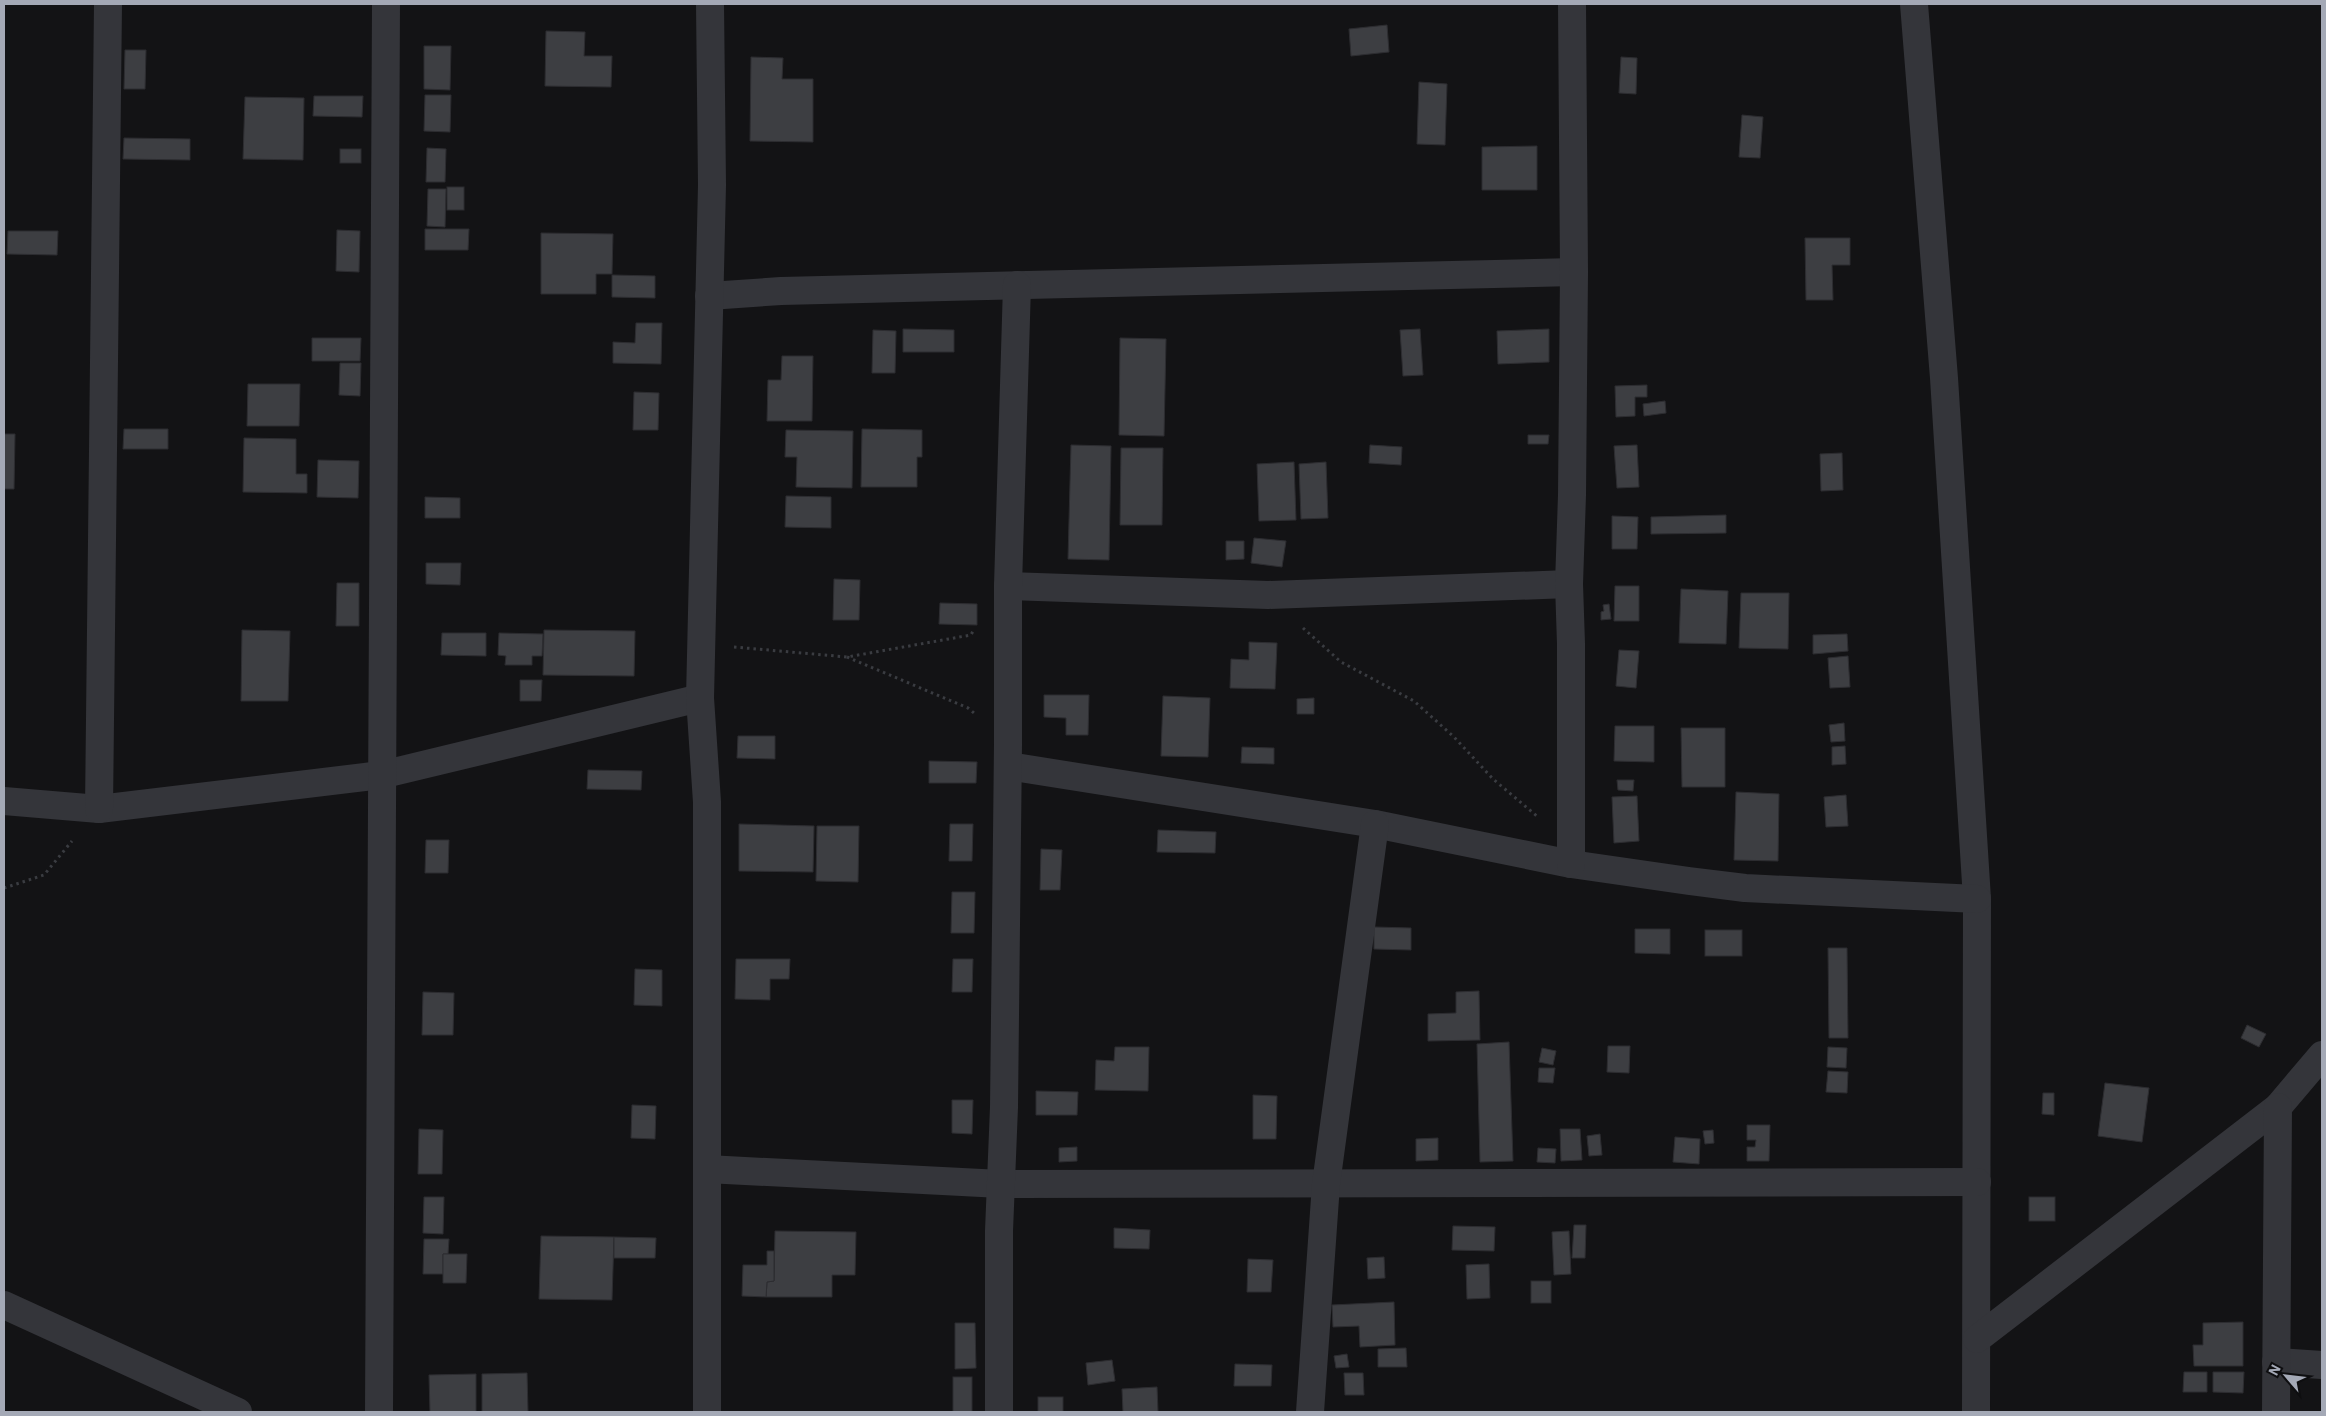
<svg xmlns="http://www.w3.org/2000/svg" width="2326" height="1416" viewBox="0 0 2326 1416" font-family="'IBM Plex Sans',sans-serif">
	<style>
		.building { fill: #3d3e42; stroke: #2d2d31 }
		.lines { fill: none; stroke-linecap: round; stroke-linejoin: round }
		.path { stroke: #3a3c41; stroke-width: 3; stroke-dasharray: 2.5 4; stroke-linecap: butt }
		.minor { stroke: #34353a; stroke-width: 28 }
	</style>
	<rect width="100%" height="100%" fill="#131315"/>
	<g class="building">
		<path d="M 1387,25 L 1389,52 L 1351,56 L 1349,29 Z"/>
		<path d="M 546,31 L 585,32 L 584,56 L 612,56 L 611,87 L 545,86 Z"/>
		<path d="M 424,46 L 451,46 L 450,90 L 424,89 Z"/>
		<path d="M 125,50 L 146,50 L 145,89 L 124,89 Z"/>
		<path d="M 751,57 L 783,58 L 782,79 L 813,79 L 813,142 L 750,141 Z"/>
		<path d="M 1621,57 L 1637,58 L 1636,94 L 1619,93 Z"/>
		<path d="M 1419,82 L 1447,84 L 1445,145 L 1417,144 Z"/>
		<path d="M 425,95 L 451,95 L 450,132 L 424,131 Z"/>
		<path d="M 314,96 L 363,96 L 362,117 L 313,116 Z"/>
		<path d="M 245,97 L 304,98 L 303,160 L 243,159 Z"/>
		<path d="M 1742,115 L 1763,117 L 1760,158 L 1739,157 Z"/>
		<path d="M 124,138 L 190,139 L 190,160 L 123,159 Z"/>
		<path d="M 1537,146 L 1537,190 L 1482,190 L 1482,147 Z"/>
		<path d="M 427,148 L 446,149 L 445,182 L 426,182 Z"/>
		<rect x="340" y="149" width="21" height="14"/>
		<rect x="447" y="187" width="17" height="23"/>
		<path d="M 428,189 L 446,189 L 445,227 L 427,226 Z"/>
		<path d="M 425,229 L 469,229 L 468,250 L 425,250 Z"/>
		<path d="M 337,230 L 360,231 L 359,272 L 336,271 Z"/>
		<path d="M 8,231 L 58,231 L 57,255 L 7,254 Z"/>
		<path d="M 541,233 L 613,234 L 612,274 L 596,274 L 596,294 L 541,294 Z"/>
		<path d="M 1805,238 L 1850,238 L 1850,265 L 1832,265 L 1833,300 L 1806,300 Z"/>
		<path d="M 612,275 L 655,276 L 655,298 L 612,297 Z"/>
		<path d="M 636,323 L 662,323 L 661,364 L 613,363 L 613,342 L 635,343 Z"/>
		<path d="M 903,329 L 954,330 L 954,352 L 903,352 Z"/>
		<path d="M 1420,329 L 1423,375 L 1403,376 L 1400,330 Z"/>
		<path d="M 1549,329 L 1549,362 L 1498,364 L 1497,331 Z"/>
		<path d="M 873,330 L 896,331 L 895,373 L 872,373 Z"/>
		<path d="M 312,338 L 361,338 L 360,361 L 312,361 Z"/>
		<path d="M 1120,338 L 1166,339 L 1164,436 L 1119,435 Z"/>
		<path d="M 782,356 L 813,356 L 812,421 L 767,421 L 768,380 L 781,380 Z"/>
		<path d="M 340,363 L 361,363 L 360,396 L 339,395 Z"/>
		<path d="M 248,384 L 300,384 L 299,426 L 247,426 Z"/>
		<path d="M 1647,385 L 1647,397 L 1635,397 L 1635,416 L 1616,417 L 1615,386 Z"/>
		<path d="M 634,392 L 659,393 L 658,430 L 633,430 Z"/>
		<path d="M 1665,401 L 1666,413 L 1644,416 L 1643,404 Z"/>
		<path d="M 124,429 L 168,429 L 168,449 L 123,449 Z"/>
		<path d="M 862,429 L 922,430 L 922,457 L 917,457 L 917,487 L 861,487 Z"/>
		<path d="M 786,430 L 853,431 L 852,488 L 796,487 L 797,457 L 785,457 Z"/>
		<path d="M 4,434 L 15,434 L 14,489 L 4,489 Z"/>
		<path d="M 1528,435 L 1549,435 L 1548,444 L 1528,444 Z"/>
		<path d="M 244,438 L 296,439 L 296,474 L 307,474 L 307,493 L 243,492 Z"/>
		<path d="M 1071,445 L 1111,446 L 1109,560 L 1068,559 Z"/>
		<path d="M 1370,445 L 1402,447 L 1401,465 L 1369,463 Z"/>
		<path d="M 1637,445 L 1639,487 L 1617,488 L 1614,446 Z"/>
		<path d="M 1121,448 L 1163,448 L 1162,525 L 1120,525 Z"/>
		<path d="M 1842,453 L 1843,490 L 1821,491 L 1820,454 Z"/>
		<path d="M 318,460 L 359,461 L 358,498 L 317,497 Z"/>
		<path d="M 1294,462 L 1296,520 L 1259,521 L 1257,464 Z"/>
		<path d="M 1326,462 L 1328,518 L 1301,519 L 1299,464 Z"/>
		<path d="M 786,496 L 831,497 L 831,528 L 785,527 Z"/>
		<path d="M 425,497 L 460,498 L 460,518 L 425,518 Z"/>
		<path d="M 1726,515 L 1726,533 L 1651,534 L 1651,517 Z"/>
		<path d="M 1612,516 L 1638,517 L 1637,549 L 1612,549 Z"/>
		<path d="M 1254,538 L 1286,541 L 1282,567 L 1251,563 Z"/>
		<path d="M 1226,541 L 1244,541 L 1244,559 L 1226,560 Z"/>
		<path d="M 426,563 L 461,563 L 460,585 L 426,584 Z"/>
		<path d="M 834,579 L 860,580 L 859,620 L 833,620 Z"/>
		<path d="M 337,583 L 359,583 L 359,626 L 336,626 Z"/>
		<path d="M 1615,586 L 1639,586 L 1639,621 L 1614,621 Z"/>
		<path d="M 1681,589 L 1728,591 L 1726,644 L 1679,643 Z"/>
		<path d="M 1741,593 L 1789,593 L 1788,649 L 1739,648 Z"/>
		<path d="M 940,603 L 977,604 L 977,625 L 939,624 Z"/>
		<path d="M 1609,604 L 1611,619 L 1601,620 L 1601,612 L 1604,611 L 1603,605 Z"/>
		<path d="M 242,630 L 290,631 L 288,701 L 241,701 Z"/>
		<path d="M 544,630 L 635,631 L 634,676 L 543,675 Z"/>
		<path d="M 442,633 L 486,633 L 486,656 L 441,655 Z"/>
		<path d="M 499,633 L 543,634 L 542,656 L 532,656 L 532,665 L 505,665 L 506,656 L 498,655 Z"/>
		<path d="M 1847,634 L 1848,651 L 1813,654 L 1813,635 Z"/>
		<path d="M 1249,642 L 1277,643 L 1275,689 L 1230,688 L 1231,659 L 1249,660 Z"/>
		<path d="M 1619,650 L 1639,651 L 1636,688 L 1616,686 Z"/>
		<path d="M 1848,656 L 1850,687 L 1830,688 L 1828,658 Z"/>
		<path d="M 520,680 L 542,680 L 541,701 L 520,701 Z"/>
		<path d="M 1044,695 L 1089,695 L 1088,735 L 1066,735 L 1066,718 L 1044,717 Z"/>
		<path d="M 1163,696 L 1210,698 L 1208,757 L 1161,756 Z"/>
		<path d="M 1314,698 L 1314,714 L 1297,714 L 1297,699 Z"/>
		<path d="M 1844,723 L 1845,741 L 1831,742 L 1829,725 Z"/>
		<path d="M 1615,726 L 1654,726 L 1654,762 L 1614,761 Z"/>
		<path d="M 1681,728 L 1725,728 L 1725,787 L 1682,787 Z"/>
		<path d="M 738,736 L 775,736 L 775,759 L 737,758 Z"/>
		<path d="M 1845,746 L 1846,764 L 1832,765 L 1832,747 Z"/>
		<path d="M 1242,747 L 1274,748 L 1274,764 L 1241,763 Z"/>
		<path d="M 929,761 L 977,762 L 976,783 L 929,783 Z"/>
		<path d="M 588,770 L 642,771 L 641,790 L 587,789 Z"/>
		<path d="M 1617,780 L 1634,780 L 1633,791 L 1618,790 Z"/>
		<path d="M 1736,792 L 1779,794 L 1778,861 L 1734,860 Z"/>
		<path d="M 1846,795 L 1848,826 L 1826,827 L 1824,797 Z"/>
		<path d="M 1637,796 L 1639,841 L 1614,843 L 1612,797 Z"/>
		<path d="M 739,824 L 814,826 L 813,872 L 739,871 Z"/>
		<path d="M 950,824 L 973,824 L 972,861 L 949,861 Z"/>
		<path d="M 817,826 L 859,826 L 858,882 L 816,881 Z"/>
		<path d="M 1158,830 L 1216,832 L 1215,853 L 1157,852 Z"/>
		<path d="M 426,840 L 449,840 L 448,873 L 425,873 Z"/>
		<path d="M 1041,849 L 1062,850 L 1060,890 L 1040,890 Z"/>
		<path d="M 952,892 L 975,892 L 974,933 L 951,933 Z"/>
		<path d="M 1374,927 L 1411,928 L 1411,950 L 1374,949 Z"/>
		<path d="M 1635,929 L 1670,929 L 1670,954 L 1635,953 Z"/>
		<rect x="1705" y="930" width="37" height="26"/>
		<path d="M 1828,948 L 1847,948 L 1848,1038 L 1829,1038 Z"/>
		<path d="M 736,959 L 790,959 L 789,979 L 770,979 L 770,1000 L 735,999 Z"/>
		<path d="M 953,959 L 973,959 L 972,992 L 952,992 Z"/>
		<path d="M 635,969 L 662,970 L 662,1006 L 634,1005 Z"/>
		<path d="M 1479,991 L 1480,1040 L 1428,1041 L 1428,1014 L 1456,1013 L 1456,992 Z"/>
		<path d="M 423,992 L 454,993 L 453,1035 L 422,1035 Z"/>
		<path d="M 2247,1025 L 2266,1034 L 2259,1047 L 2241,1038 Z"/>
		<path d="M 1509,1042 L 1513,1161 L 1480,1162 L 1477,1044 Z"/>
		<path d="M 1608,1046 L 1630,1046 L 1629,1073 L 1607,1072 Z"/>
		<path d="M 1115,1047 L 1149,1047 L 1148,1091 L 1095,1090 L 1096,1060 L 1114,1061 Z"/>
		<path d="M 1828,1047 L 1847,1048 L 1846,1068 L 1827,1067 Z"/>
		<path d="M 1542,1048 L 1556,1051 L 1553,1065 L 1539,1062 Z"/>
		<path d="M 1539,1068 L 1555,1068 L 1553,1083 L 1538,1082 Z"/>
		<path d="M 1828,1071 L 1848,1072 L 1847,1093 L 1826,1092 Z"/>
		<path d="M 2105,1083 L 2149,1088 L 2142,1142 L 2098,1136 Z"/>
		<path d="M 1036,1091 L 1078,1092 L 1077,1115 L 1036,1115 Z"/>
		<path d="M 2043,1093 L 2054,1093 L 2054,1115 L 2042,1114 Z"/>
		<path d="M 1253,1095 L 1277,1096 L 1276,1139 L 1253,1139 Z"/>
		<path d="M 952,1100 L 973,1100 L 972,1134 L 952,1133 Z"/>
		<path d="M 632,1105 L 656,1106 L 655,1139 L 631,1138 Z"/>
		<path d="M 1747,1125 L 1770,1125 L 1769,1161 L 1747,1161 L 1747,1147 L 1755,1147 L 1756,1140 L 1747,1140 Z"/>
		<path d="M 419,1129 L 443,1130 L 442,1174 L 418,1174 Z"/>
		<path d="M 1560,1129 L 1580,1129 L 1582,1160 L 1561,1161 Z"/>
		<path d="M 1713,1130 L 1714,1143 L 1705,1144 L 1703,1131 Z"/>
		<path d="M 1600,1134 L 1602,1155 L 1589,1156 L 1587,1136 Z"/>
		<path d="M 1675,1137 L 1700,1139 L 1699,1164 L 1673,1162 Z"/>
		<path d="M 1438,1138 L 1438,1160 L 1416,1161 L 1416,1139 Z"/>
		<path d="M 1077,1147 L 1077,1161 L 1059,1162 L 1059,1148 Z"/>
		<path d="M 1538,1148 L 1556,1149 L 1555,1163 L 1537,1162 Z"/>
		<path d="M 424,1197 L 444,1197 L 443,1234 L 423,1233 Z"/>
		<rect x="2029" y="1197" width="26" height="24"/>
		<path d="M 1574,1225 L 1586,1225 L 1585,1258 L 1572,1258 Z"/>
		<path d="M 1453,1226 L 1495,1227 L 1494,1251 L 1452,1250 Z"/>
		<path d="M 1114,1228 L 1150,1230 L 1149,1249 L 1114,1248 Z"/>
		<path d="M 775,1231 L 856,1232 L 855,1275 L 832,1275 L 832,1297 L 766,1297 L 767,1282 L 774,1281 Z"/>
		<path d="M 1569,1231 L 1571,1274 L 1554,1275 L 1552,1232 Z"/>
		<path d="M 541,1236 L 614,1237 L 612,1300 L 539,1299 Z"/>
		<path d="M 614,1237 L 656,1238 L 655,1258 L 614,1258 Z"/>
		<path d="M 424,1239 L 449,1239 L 448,1254 L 443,1254 L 443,1274 L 423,1274 Z"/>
		<path d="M 767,1251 L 774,1251 L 774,1281 L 767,1282 L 766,1297 L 742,1296 L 743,1265 L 767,1265 Z"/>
		<path d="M 443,1254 L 467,1254 L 466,1283 L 443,1283 Z"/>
		<path d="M 1384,1257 L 1385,1278 L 1368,1279 L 1367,1258 Z"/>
		<path d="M 1248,1259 L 1273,1260 L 1271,1292 L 1247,1292 Z"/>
		<path d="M 1489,1264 L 1490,1298 L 1467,1299 L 1466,1265 Z"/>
		<rect x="1531" y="1281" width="20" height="22"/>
		<path d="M 1394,1302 L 1395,1345 L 1360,1347 L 1359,1326 L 1333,1327 L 1332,1305 Z"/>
		<path d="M 2243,1322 L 2243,1366 L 2194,1366 L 2193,1345 L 2203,1345 L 2203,1323 Z"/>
		<path d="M 955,1323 L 975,1323 L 976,1368 L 955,1369 Z"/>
		<path d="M 1406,1348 L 1407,1367 L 1378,1367 L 1378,1349 Z"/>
		<path d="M 1347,1354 L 1349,1367 L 1336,1368 L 1334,1356 Z"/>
		<path d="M 1112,1360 L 1115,1381 L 1088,1385 L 1086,1363 Z"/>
		<path d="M 1235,1364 L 1272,1365 L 1271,1386 L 1234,1386 Z"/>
		<path d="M 2184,1372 L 2207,1372 L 2207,1392 L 2183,1392 Z"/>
		<path d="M 2213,1372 L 2244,1372 L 2243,1393 L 2213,1392 Z"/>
		<path d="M 527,1373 L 528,1412 L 482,1412 L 482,1374 Z"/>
		<path d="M 1344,1373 L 1363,1373 L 1364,1395 L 1345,1395 Z"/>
		<path d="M 476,1374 L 476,1412 L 430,1412 L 429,1375 Z"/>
		<rect x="953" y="1377" width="19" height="35"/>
		<path d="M 1157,1387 L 1158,1412 L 1119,1412 L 1123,1412 L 1122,1389 Z"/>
		<rect x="1038" y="1397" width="25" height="15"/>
	</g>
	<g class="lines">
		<g class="path">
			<path d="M 1303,628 L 1341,662 L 1414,701 L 1454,737 L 1493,779 L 1538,817"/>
			<path d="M 734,647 L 847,657 L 971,635 L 973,631"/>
			<path d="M 847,657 L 968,708 L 974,713"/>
			<path d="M 4,888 L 44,875 L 72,841"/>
		</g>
		<g class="minor">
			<path d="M 1914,4 L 1944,378 L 1977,899 L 1976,1412"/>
			<path d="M 709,296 L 781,291 L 1574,272"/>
			<path d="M 1008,586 L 1268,595 L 1569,584"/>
			<path d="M 1008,766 L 1375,824 L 1571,864 L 1689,881 L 1745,888 L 1977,899"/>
			<path d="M 4,801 L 99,809 L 381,775 L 700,698"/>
			<path d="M 99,809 L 108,4"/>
			<path d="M 1571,864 L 1571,644 L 1569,584 L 1572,495 L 1574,272 L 1572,4"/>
			<path d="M 707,1169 L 1001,1184 L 1977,1182"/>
			<path d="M 4,1305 L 238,1412"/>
			<path d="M 1977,1339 L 2278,1107 L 2322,1055"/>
			<path d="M 2276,1362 L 2322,1365"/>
			<path d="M 379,1412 L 386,4"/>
			<path d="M 707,1412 L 707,802 L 700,698 L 712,185 L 710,4"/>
			<path d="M 999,1412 L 999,1231 L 1004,1107 L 1008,744 L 1008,586 L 1017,285"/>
			<path d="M 1310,1412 L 1326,1184 L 1375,824"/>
			<path d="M 2276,1412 L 2278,1107"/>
		</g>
	</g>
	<rect width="2326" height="1416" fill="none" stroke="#a4a9b6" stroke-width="10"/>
	<g transform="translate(2286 1376) rotate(298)" stroke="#0e0e10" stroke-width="4" paint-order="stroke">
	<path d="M0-4L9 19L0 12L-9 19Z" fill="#a4a9b6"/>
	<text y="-8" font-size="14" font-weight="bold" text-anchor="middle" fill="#a4a9b6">N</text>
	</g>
</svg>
